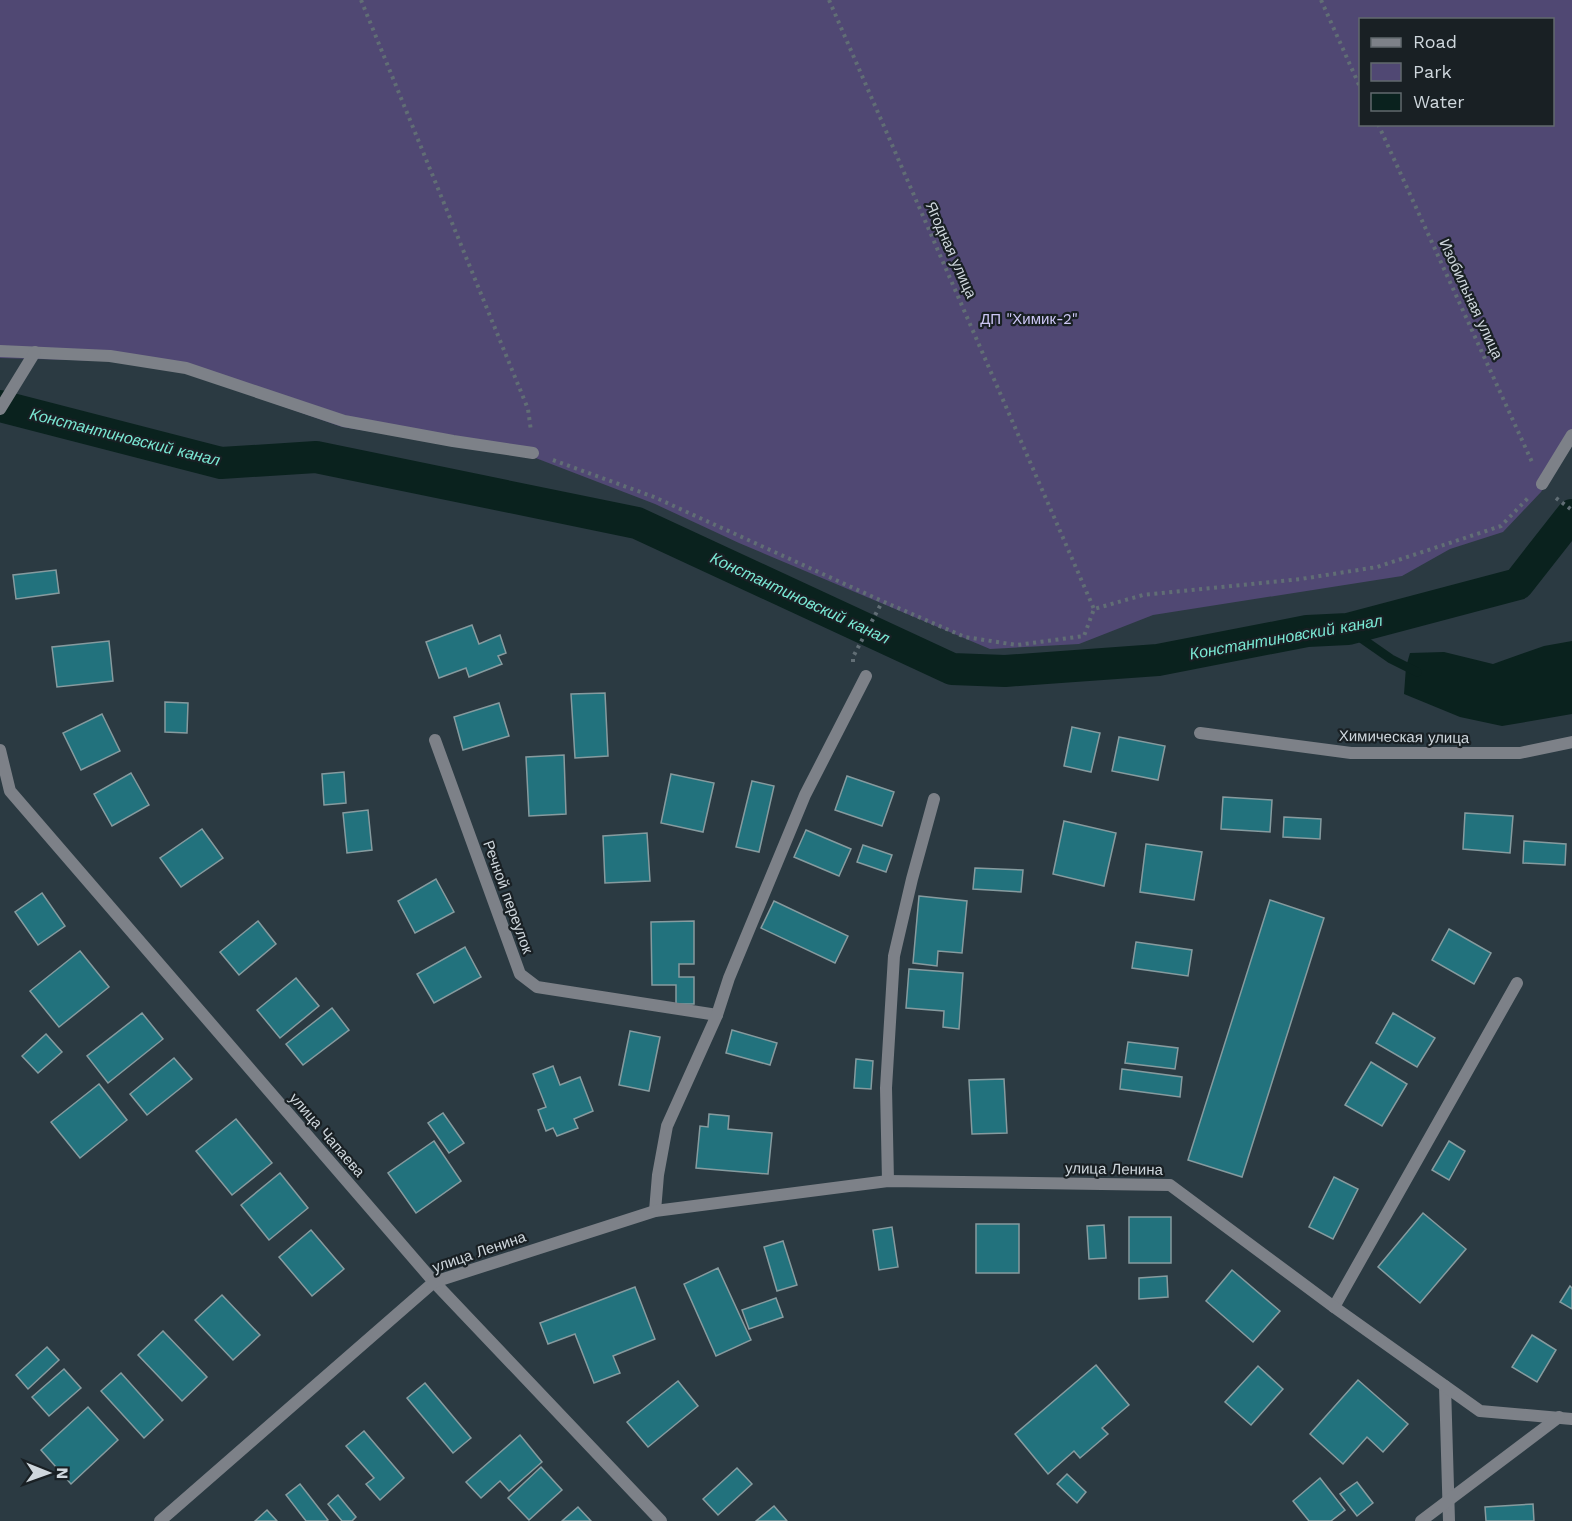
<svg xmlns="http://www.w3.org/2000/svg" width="1572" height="1521" viewBox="0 0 1572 1521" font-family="'Work Sans',sans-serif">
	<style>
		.green { fill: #504873; fill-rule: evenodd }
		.water { fill: #0a221e }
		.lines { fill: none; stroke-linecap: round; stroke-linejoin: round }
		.stream { stroke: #0a221e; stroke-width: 9 }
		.canal { stroke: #0a221e; stroke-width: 32 }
		.building { fill: #22727d; stroke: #869b9f; stroke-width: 1.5 }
		.path { stroke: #616e75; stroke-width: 4; stroke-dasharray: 3 4.5; stroke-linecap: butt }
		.street { stroke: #7d8188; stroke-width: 12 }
		.labels { text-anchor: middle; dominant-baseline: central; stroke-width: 4.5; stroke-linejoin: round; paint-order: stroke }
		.street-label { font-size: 15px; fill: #cfd7dd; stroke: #192024 }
		.park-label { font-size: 15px; fill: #cdc7f5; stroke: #192024 }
		.water-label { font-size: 16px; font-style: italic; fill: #7ae8d4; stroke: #192024 }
	</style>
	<rect width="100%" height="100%" fill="#2b3a42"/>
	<path class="green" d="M 0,0 L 1572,0 L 1572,446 L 1541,492 L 1503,532 L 1450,549 L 1402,576 L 1153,615 L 1079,644 L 990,649 L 739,543 L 655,504 L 533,457 L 342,427 L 187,373 L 109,361 L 0,358 ZM 1360,20 L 1552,20 L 1552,124 L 1360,124 Z"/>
	<path class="water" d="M 1572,641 L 1572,714 L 1502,726 L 1460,717 L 1404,694 L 1406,667 L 1410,653 L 1444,652 L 1493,664 L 1544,646 Z"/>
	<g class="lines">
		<path class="stream" d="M 1348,629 L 1391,659 L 1417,672"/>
		<path class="canal" d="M 0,406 L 221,463 L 316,457 L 637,523 L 952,669 L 1005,671 L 1158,660 L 1307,631 L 1348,629 L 1518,584 L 1572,515"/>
	</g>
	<g class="building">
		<path d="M 56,570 L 59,593 L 16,599 L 13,575 Z"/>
		<path d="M 472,625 L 479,644 L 500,635 L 506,653 L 498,656 L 502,664 L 469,677 L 466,668 L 439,678 L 426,642 Z"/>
		<path d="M 109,641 L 113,681 L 57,687 L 52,647 Z"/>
		<path d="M 605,693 L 608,756 L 575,758 L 571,694 Z"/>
		<path d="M 165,702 L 188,703 L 187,733 L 165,732 Z"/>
		<path d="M 499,703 L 509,736 L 463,750 L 454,717 Z"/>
		<path d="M 102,714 L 120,751 L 81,770 L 63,733 Z"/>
		<path d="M 1072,727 L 1100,733 L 1091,772 L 1064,766 Z"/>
		<path d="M 1119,737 L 1165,746 L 1158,780 L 1112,771 Z"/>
		<path d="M 564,755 L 566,814 L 529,816 L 526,757 Z"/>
		<path d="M 344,772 L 346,803 L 324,805 L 322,774 Z"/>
		<path d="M 131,773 L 149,805 L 112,826 L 94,794 Z"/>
		<path d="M 671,774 L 714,783 L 703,832 L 661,823 Z"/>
		<path d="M 847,776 L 894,792 L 882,826 L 835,810 Z"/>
		<path d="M 752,781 L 774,786 L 759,852 L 736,847 Z"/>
		<path d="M 1223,797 L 1272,800 L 1270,832 L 1221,829 Z"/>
		<path d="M 368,810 L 372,850 L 347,853 L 343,813 Z"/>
		<path d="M 1465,813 L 1513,816 L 1510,853 L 1463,849 Z"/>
		<path d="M 1284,817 L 1321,819 L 1320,839 L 1283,837 Z"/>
		<path d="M 1064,821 L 1116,833 L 1104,886 L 1053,874 Z"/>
		<path d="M 202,829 L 223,858 L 181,887 L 160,858 Z"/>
		<path d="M 806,830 L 851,849 L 839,876 L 794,857 Z"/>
		<path d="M 647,833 L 650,881 L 605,883 L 603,836 Z"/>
		<path d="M 1524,841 L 1566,844 L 1565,865 L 1523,863 Z"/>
		<path d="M 1146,844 L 1202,852 L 1194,900 L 1140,892 Z"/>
		<path d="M 863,845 L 892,855 L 886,872 L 857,862 Z"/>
		<path d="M 975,868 L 1023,870 L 1021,892 L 973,889 Z"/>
		<path d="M 436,879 L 454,912 L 415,933 L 398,901 Z"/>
		<path d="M 42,893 L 65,926 L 38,945 L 15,912 Z"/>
		<path d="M 919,896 L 967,901 L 962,953 L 938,951 L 937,966 L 913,963 Z"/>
		<path d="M 1270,900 L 1324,918 L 1242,1177 L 1188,1160 Z"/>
		<path d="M 774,901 L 848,936 L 835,963 L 761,928 Z"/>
		<path d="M 258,921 L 276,944 L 239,975 L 220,952 Z"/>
		<path d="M 694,921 L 694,964 L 679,964 L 679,977 L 694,977 L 694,1004 L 676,1004 L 676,985 L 652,985 L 651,922 Z"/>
		<path d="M 1449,929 L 1491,953 L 1474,984 L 1432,960 Z"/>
		<path d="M 1136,942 L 1192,950 L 1188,976 L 1132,968 Z"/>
		<path d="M 465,947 L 481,977 L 434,1003 L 417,974 Z"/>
		<path d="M 80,951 L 109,987 L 59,1027 L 30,991 Z"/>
		<path d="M 909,969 L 963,973 L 959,1029 L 943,1027 L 944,1011 L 906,1008 Z"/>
		<path d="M 296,978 L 319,1006 L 280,1038 L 257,1010 Z"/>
		<path d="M 332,1008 L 349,1030 L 303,1065 L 286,1044 Z"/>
		<path d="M 142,1013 L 163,1039 L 108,1083 L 87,1056 Z"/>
		<path d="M 1393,1013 L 1435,1038 L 1417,1067 L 1376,1043 Z"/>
		<path d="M 732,1030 L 777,1043 L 770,1065 L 726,1053 Z"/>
		<path d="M 630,1031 L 660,1037 L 649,1091 L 619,1085 Z"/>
		<path d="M 46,1034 L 62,1052 L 38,1073 L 22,1056 Z"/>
		<path d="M 1128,1042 L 1178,1048 L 1175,1069 L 1125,1063 Z"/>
		<path d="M 174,1058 L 192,1079 L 147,1115 L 130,1094 Z"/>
		<path d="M 856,1059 L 873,1061 L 871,1089 L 854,1088 Z"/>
		<path d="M 1371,1062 L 1407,1084 L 1382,1126 L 1345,1105 Z"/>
		<path d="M 553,1066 L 560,1085 L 580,1077 L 593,1111 L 574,1119 L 578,1128 L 557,1136 L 553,1128 L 546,1131 L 538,1110 L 546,1107 L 533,1074 Z"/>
		<path d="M 1122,1069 L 1182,1077 L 1180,1097 L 1120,1089 Z"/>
		<path d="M 1004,1079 L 1007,1133 L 972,1134 L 969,1080 Z"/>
		<path d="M 99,1084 L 127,1120 L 80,1158 L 51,1122 Z"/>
		<path d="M 443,1113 L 464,1143 L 449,1153 L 428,1123 Z"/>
		<path d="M 709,1114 L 729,1116 L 728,1129 L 772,1133 L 768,1174 L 696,1168 L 700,1126 L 708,1127 Z"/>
		<path d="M 236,1119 L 272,1163 L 232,1195 L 196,1151 Z"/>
		<path d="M 434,1141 L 461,1181 L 416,1213 L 388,1173 Z"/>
		<path d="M 1449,1141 L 1465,1151 L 1449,1180 L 1432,1170 Z"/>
		<path d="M 280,1173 L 308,1208 L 269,1240 L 241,1205 Z"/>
		<path d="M 1334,1177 L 1358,1189 L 1333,1239 L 1309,1227 Z"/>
		<path d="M 1423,1213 L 1466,1249 L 1420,1303 L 1378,1267 Z"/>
		<rect x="1129" y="1217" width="42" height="46"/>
		<rect x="976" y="1224" width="43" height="49"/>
		<path d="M 1104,1225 L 1106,1258 L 1089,1259 L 1087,1226 Z"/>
		<path d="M 892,1227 L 898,1267 L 879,1270 L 873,1230 Z"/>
		<path d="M 311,1230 L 344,1269 L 312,1296 L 279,1257 Z"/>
		<path d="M 783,1241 L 797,1285 L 777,1291 L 764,1247 Z"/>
		<path d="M 718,1268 L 751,1340 L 716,1356 L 684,1284 Z"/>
		<path d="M 1232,1270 L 1280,1311 L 1253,1342 L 1206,1301 Z"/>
		<path d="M 1167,1276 L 1168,1297 L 1139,1299 L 1139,1278 Z"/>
		<path d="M 1570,1286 L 1572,1288 L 1572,1309 L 1560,1302 Z"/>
		<path d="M 635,1287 L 655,1339 L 613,1356 L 620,1373 L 594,1383 L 575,1334 L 548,1344 L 540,1323 Z"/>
		<path d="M 222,1295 L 260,1335 L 233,1360 L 195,1320 Z"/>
		<path d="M 776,1298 L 783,1317 L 749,1329 L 742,1310 Z"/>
		<path d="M 163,1331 L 207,1377 L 182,1401 L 138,1355 Z"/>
		<path d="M 1532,1335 L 1556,1350 L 1537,1382 L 1512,1367 Z"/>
		<path d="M 47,1347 L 59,1360 L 28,1389 L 16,1375 Z"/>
		<path d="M 1096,1365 L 1129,1405 L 1102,1428 L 1108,1434 L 1080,1458 L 1074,1451 L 1048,1474 L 1015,1434 Z"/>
		<path d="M 1258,1366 L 1283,1389 L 1251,1425 L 1225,1402 Z"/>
		<path d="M 64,1369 L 81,1388 L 49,1416 L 32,1397 Z"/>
		<path d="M 121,1373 L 163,1420 L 144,1438 L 101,1391 Z"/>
		<path d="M 1358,1380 L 1408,1424 L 1383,1452 L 1367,1437 L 1343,1464 L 1310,1434 Z"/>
		<path d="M 678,1381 L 698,1406 L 648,1447 L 627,1422 Z"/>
		<path d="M 425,1383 L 471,1438 L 453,1453 L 407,1398 Z"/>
		<path d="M 88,1407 L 118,1440 L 71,1484 L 41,1450 Z"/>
		<path d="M 364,1431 L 404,1478 L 380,1500 L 366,1484 L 374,1478 L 346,1446 Z"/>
		<path d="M 520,1435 L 542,1462 L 509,1491 L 500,1481 L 481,1498 L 466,1482 Z"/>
		<path d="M 541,1467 L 562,1490 L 529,1520 L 508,1498 Z"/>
		<path d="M 737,1468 L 752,1484 L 718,1515 L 703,1499 Z"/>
		<path d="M 1067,1474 L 1086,1492 L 1077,1503 L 1057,1484 Z"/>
		<path d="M 1320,1478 L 1345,1510 L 1331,1521 L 1309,1521 L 1293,1501 Z"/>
		<path d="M 1357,1482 L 1373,1503 L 1357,1516 L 1340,1494 Z"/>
		<path d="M 300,1484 L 328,1520 L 326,1521 L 306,1521 L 286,1495 Z"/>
		<path d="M 338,1495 L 356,1517 L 352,1521 L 342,1521 L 328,1504 Z"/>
		<path d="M 1533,1504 L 1534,1521 L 1486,1521 L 1485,1507 Z"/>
		<path d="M 774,1506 L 787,1521 L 756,1521 Z"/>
		<path d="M 578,1507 L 591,1521 L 562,1521 Z"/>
		<path d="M 267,1510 L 277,1521 L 255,1521 Z"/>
	</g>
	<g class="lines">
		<g class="path">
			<path d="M 361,0 L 528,409 L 531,431"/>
			<path d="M 829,0 L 1094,609"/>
			<path d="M 1321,0 L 1360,87"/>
			<path d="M 1378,124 L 1532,462"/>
			<path d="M 553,460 L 654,497 L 882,601 L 965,637 L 1017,645 L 1084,636 L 1094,609 L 1143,595 L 1301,579 L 1377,567 L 1501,526 L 1529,497"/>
			<path d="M 1556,498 L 1572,510"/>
			<path d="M 853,662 L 853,657 L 882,602"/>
		</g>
		<g class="street">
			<path d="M 0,351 L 110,356 L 186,368 L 344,421 L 453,441 L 533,453"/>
			<path d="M 0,409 L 35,352"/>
			<path d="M 1542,484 L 1572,435"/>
			<path d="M 1200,733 L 1351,753 L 1520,753 L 1572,742"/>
			<path d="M 435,740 L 520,974 L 537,987 L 717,1015"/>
			<path d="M 0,750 L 10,791 L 434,1282 L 661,1521"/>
			<path d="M 888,1181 L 886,1088 L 894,956 L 912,879 L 934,799"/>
			<path d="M 655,1211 L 658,1175 L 667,1126 L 717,1015 L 729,978 L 805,795 L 866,676"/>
			<path d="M 1334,1307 L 1517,983"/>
			<path d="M 1445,1386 L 1449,1521"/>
			<path d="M 160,1521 L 434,1282 L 655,1211 L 888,1181 L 1170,1185 L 1334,1307 L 1480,1411 L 1572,1419"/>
			<path d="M 1421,1521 L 1559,1417"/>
		</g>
	</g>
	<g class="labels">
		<g class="street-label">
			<text transform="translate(951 250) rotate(66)">Ягодная улица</text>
			<text transform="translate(1471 299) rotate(65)">Изобильная улица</text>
			<text transform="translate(1404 737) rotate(1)">Химическая улица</text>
			<text transform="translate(508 897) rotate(70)">Речной переулок</text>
			<text transform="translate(327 1135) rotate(49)">улица Чапаева</text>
			<text transform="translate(1114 1169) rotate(1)">улица Ленина</text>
			<text transform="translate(479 1252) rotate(-19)">улица Ленина</text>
		</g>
		<g class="park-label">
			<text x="1029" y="319">ДП "Химик-2"</text>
		</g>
		<g class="water-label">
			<text transform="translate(125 437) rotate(14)">Константиновский канал</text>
			<text transform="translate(800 598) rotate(25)">Константиновский канал</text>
			<text transform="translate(1286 637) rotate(-10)">Константиновский канал</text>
		</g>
	</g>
	<rect x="1359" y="18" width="195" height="108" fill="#192024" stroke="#62696e" stroke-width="1.5"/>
	<rect x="1371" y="38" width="30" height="9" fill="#7d8188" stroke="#62696e" stroke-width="1.5"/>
	<text x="1413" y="48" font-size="18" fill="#cfd7dd">Road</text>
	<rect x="1371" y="63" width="30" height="18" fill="#504873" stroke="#62696e" stroke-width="1.5"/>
	<text x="1413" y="78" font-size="18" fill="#cfd7dd">Park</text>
	<rect x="1371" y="93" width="30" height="18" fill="#0a221e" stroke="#62696e" stroke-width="1.5"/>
	<text x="1413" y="108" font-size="18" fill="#cfd7dd">Water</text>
	<g transform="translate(48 1473) rotate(91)" stroke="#192024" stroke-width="4.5" paint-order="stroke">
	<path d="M0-4.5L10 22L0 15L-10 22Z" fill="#cfd7dd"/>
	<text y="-9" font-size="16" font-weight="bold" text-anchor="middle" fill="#cfd7dd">N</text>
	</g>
</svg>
